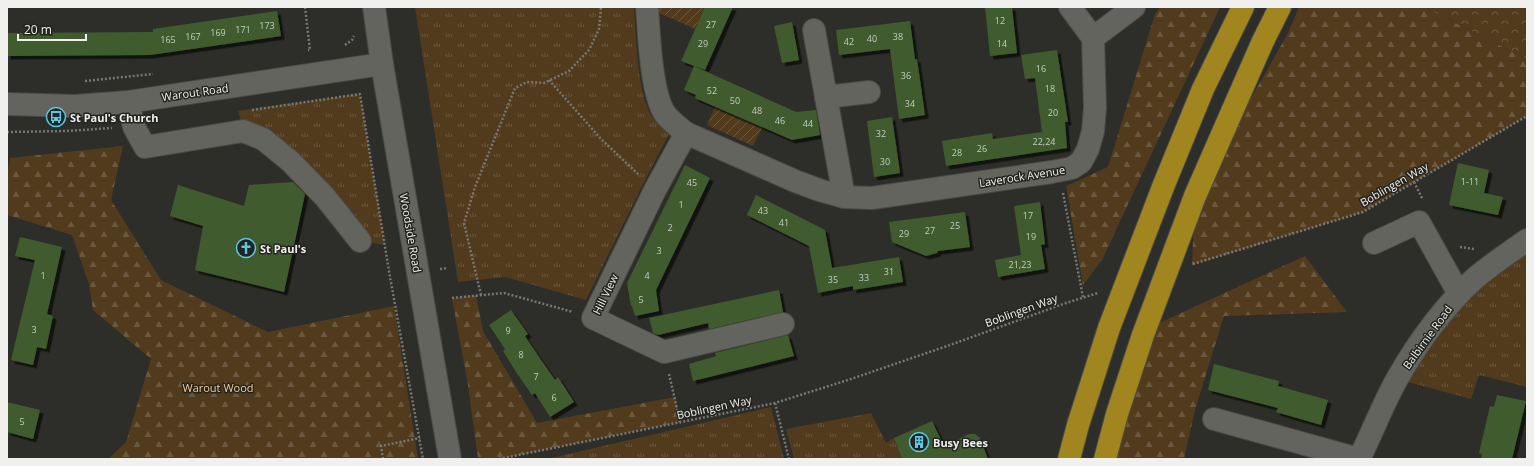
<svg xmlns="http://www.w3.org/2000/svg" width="1534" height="466" viewBox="0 0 1534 466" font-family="'Open Sans',sans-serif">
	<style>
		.grass { fill: url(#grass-tufts) }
		.forest { fill: url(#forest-firs) }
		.park { fill: url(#park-crowns) }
		.garden { fill: url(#garden-furrows) }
		.building { fill: #405c2e; filter: url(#shadow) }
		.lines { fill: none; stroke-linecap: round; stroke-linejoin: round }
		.minor-casing { stroke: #4a4b46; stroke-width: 24 }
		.highway-casing { stroke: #4a4b46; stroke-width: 24 }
		.path { stroke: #777874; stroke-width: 2.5; stroke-dasharray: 2 2; stroke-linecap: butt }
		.minor { stroke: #63645e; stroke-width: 22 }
		.highway { stroke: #a1851e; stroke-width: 22 }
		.highway-bridge-casing { stroke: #4a4b46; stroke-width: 24; stroke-linecap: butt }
		.highway-bridge { stroke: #a1851e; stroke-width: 22 }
		.labels { text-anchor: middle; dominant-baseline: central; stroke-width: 3; stroke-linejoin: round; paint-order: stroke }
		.number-label { font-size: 9px; fill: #c4ccbe }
		.street-label { font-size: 11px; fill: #f0f1ee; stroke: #23241f }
		.poi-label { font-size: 11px; font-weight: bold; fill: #f0f1ee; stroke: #23241f; text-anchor: start }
		.park-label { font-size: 11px; fill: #facd96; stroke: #23241f }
	</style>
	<defs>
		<pattern id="grass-tufts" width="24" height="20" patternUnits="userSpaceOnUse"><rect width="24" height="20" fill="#523b1d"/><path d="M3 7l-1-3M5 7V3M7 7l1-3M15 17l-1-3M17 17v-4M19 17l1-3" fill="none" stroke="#6b583e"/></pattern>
		<pattern id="forest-firs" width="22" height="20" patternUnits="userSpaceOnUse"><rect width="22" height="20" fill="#523b1d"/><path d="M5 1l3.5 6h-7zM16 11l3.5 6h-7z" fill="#6b583e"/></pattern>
		<pattern id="park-crowns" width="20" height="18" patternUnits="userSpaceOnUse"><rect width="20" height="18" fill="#523b1d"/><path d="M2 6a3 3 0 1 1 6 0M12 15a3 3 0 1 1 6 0" fill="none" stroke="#6b583e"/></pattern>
		<pattern id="garden-furrows" width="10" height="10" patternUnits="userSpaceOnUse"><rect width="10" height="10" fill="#523b1d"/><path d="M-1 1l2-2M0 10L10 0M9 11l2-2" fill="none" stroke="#6b583e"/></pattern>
		<filter id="shadow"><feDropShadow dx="3.5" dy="3.5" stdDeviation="0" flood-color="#0009"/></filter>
	</defs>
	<rect width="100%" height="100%" fill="#2d2d29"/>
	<g class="grass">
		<path d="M 415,7 L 634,7 C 636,36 637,88 650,113 C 655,121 663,127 670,132 L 643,184 L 586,300 L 505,277 L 458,282 Z"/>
		<path d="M 360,94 L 385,245 L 360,241 L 243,131 L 238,111 Z"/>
		<path d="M 1527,248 L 1527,387 L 1479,375 L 1471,399 L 1397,379 L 1429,330 Z"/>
		<path d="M 771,407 L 784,459 L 547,459 Z"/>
		<path d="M 871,413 L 886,443 L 894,438 L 902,459 L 794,459 L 786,429 Z"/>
	</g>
	<g class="forest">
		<path d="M 1160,7 L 1220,7 L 1102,260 L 1083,285 L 1066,186 L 1108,167 L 1155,14 Z"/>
		<path d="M 1299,7 L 1424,7 L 1527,59 L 1527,116 L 1363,212 L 1192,265 L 1195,196 L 1287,35 Z"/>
		<path d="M 123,146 L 111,200 L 161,280 L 268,332 L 394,306 L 418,459 L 108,459 L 126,442 L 151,359 L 93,310 L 89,284 L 72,235 L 7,215 L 7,177 L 10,158 Z"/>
		<path d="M 1305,256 L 1347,312 L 1224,316 L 1195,410 L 1184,459 L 1114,459 L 1157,324 Z"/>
		<path d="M 476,295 L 483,331 L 537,423 L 675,397 L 680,422 L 499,459 L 478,459 L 468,385 L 452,298 Z"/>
	</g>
	<path class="park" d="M 1424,7 L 1527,7 L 1527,59 Z"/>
	<g class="garden">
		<path d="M 659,7 L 705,7 L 695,29 L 659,13 Z"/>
		<path d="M 715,107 L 762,128 L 753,146 L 707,125 Z"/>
	</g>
	<g class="building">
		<path d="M 705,7 L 733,7 L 705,70 L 681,61 Z"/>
		<path d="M 985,7 L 1012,7 L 1017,53 L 990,56 Z"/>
		<path d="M 277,11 L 281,36 L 150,55 L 7,56 L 7,33 L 153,32 L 153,29 Z"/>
		<path d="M 910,21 L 915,59 L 917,59 L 925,115 L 899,119 L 890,49 L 839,55 L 836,30 Z"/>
		<path d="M 792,22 L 799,60 L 782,63 L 774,26 Z"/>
		<path d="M 1057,50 L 1068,122 L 1065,122 L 1067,148 L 946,166 L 942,141 L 992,133 L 993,139 L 1042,132 L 1035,78 L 1025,79 L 1021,55 Z"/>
		<path d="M 694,66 L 796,112 L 816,110 L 820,135 L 792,140 L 695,98 L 696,95 L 684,90 Z"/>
		<path d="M 892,117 L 900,173 L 874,177 L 867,121 Z"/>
		<path d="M 1458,163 L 1489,170 L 1484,193 L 1503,197 L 1498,215 L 1449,205 Z"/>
		<path d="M 685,165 L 710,178 L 656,290 L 659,311 L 635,316 L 632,306 L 631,306 L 627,283 Z"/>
		<path d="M 293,182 L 305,194 L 284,292 L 195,270 L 203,226 L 170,216 L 178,185 L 244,206 L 249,185 Z"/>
		<path d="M 756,195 L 825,230 L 832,268 L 899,257 L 903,282 L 853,290 L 853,286 L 818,293 L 809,246 L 747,215 Z"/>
		<path d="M 1040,202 L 1045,244 L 1041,245 L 1045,269 L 998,277 L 995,260 L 1021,255 L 1014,206 Z"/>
		<path d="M 965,212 L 970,247 L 938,251 L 937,253 L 926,256 L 892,242 L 889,222 Z"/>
		<path d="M 20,237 L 62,247 L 47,314 L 53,316 L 46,349 L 37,347 L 33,365 L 11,360 L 35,260 L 15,256 Z"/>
		<path d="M 779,290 L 783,312 L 709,329 L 708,323 L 658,335 L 653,333 L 649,318 Z"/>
		<path d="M 511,310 L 528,334 L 525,336 L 539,357 L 555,380 L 558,377 L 574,402 L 550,417 L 535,393 L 532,395 L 516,372 L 503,351 L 505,349 L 489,325 Z"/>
		<path d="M 788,335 L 794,356 L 693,381 L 689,364 L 716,356 L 715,353 Z"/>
		<path d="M 1214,364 L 1279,381 L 1278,386 L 1328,400 L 1321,425 L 1276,412 L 1278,408 L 1208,390 Z"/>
		<path d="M 1497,395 L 1526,401 L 1512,459 L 1481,459 L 1482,454 L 1479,453 L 1490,406 L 1494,407 Z"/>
		<path d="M 7,402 L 40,410 L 33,439 L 7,432 Z"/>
		<path d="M 932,421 L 944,446 L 969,434 L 975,434 L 980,438 L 988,459 L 902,459 L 894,438 Z"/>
	</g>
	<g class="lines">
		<g class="minor-casing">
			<g id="minor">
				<path d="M 374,7 L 382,64 L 450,459"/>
				<path d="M 647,7 C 649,33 651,93 665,114 C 671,121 678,127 686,133 L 795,181 L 819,190 L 844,197 L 872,198 L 1052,172 L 1072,168 L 1081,162 L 1088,149 L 1093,131 L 1095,108 L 1093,38 L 1070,7"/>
				<path d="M 814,30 L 844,197"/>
				<path d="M 1093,38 L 1134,7"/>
				<path d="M 826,97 L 869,92"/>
				<path d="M 128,102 L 134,127 L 145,147 L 243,131 L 263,139 L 290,161 L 325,197 L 360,241"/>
				<path d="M 7,104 L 75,106 L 128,102 L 382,64"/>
				<path d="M 686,133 L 655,190 L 593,318 L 664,352 L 783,324"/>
				<path d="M 1374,243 L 1419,222 L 1459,294"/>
				<path d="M 1214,419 L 1359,459"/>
				<path d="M 1359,459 C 1372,433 1383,404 1397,379 C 1417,344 1443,308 1473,280 C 1490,265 1509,253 1527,240"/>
			</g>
		</g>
		<g class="highway-casing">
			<g id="highway">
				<path d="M 1163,187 L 1203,89 L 1243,7"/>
				<path d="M 1195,196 L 1263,41 L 1280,7"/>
				<path d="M 1069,459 L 1078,425 L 1109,328"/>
				<path d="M 1105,459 L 1117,414 L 1143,335"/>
			</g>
		</g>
		<g class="path">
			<path d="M 305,7 L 310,50 L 308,50"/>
			<path d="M 345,45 L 352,40 L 354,36"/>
			<path d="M 549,80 L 602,140 L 638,174"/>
			<path d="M 85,81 L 153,74"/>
			<path d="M 252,110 L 360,94 L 390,277 L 423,459"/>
			<path d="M 7,132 L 67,131 L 112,128"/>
			<path d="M 1414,182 L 1423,200"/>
			<path d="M 1063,193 L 1083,297"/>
			<path d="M 1460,247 L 1474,249"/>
			<path d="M 1193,264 L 1363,212 L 1527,116"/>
			<path d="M 440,269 L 447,268"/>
			<path d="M 481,295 L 464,223 L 475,187 L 515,88 L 527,82 L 544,83 L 569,71 L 589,50 L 599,29 L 601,7"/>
			<path d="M 452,298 L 504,293 L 573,312"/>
			<path d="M 669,374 L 680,422"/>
			<path d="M 775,403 L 789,459"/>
			<path d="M 383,459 L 381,446 L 420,438"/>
			<path d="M 499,459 L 775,403 L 851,379 L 950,345 L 1066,303 L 1098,293"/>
		</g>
		<use href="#minor" class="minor"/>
		<use href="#highway" class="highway"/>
		<g class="highway-bridge-casing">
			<g id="highway-bridge">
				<path d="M 1109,328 L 1163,187"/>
				<path d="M 1143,335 L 1195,196"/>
			</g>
		</g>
		<use href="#highway-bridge" class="highway-bridge"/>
	</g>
	<defs>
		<g id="bus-ring" transform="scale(1)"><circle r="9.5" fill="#23241f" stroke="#5ac8e5" stroke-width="1.5"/><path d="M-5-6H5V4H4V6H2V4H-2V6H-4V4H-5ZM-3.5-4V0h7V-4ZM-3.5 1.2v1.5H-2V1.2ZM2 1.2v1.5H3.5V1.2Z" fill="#5ac8e5"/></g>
		<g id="church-ring" transform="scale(1)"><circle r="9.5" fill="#23241f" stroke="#5ac8e5" stroke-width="1.5"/><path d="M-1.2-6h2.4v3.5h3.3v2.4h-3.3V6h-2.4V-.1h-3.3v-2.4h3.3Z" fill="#5ac8e5"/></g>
		<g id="building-ring" transform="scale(1)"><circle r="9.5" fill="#23241f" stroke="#5ac8e5" stroke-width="1.5"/><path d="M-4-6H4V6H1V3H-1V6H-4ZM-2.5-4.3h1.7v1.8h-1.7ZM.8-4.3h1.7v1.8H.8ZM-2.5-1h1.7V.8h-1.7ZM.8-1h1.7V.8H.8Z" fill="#5ac8e5"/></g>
	</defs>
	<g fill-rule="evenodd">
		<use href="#bus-ring" x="56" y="117"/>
		<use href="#church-ring" x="246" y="248"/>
		<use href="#building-ring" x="919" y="442"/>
	</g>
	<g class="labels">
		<g class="number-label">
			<text x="1000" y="20">12</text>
			<text x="711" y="24">27</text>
			<text x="267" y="25">173</text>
			<text x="243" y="29">171</text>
			<text x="218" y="32">169</text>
			<text x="193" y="36">167</text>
			<text x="898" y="36">38</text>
			<text x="872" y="38">40</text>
			<text x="168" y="39">165</text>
			<text x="849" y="41">42</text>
			<text x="703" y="43">29</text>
			<text x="1002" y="43">14</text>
			<text x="1041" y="68">16</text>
			<text x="906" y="75">36</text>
			<text x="1050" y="88">18</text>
			<text x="712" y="90">52</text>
			<text x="735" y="100">50</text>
			<text x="910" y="103">34</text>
			<text x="757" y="110">48</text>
			<text x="1053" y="112">20</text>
			<text x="780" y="120">46</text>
			<text x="808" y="123">44</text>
			<text x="881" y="133">32</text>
			<text x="1044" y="141">22,24</text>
			<text x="982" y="148">26</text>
			<text x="957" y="152">28</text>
			<text x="885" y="161">30</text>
			<text x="1470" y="181">1-11</text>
			<text x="692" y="182">45</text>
			<text x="681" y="204">1</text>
			<text x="763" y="210">43</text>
			<text x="1028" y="215">17</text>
			<text x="784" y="222">41</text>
			<text x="955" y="225">25</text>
			<text x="670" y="227">2</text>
			<text x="930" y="230">27</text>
			<text x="904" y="233">29</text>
			<text x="1031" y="236">19</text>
			<text x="659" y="250">3</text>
			<text x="1020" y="264">21,23</text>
			<text x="889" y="271">31</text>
			<text x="43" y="275">1</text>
			<text x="647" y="275">4</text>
			<text x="864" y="277">33</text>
			<text x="833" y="279">35</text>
			<text x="641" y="299">5</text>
			<text x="34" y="329">3</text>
			<text x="508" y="330">9</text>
			<text x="521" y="354">8</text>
			<text x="536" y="376">7</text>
			<text x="554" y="397">6</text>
			<text x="22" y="421">5</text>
		</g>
		<g class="street-label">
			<text transform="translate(195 92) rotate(-8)">Warout Road</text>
			<text transform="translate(1022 176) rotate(-9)">Laverock Avenue</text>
			<text transform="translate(1394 184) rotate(-30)">Boblingen Way</text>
			<text transform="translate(411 233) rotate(80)">Woodside Road</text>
			<text transform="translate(605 294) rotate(-64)">Hill View</text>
			<text transform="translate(1021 310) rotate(-20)">Boblingen Way</text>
			<text transform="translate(1427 337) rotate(-54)">Balbirnie Road</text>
			<text transform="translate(714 407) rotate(-12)">Boblingen Way</text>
		</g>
		<g class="poi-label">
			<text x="70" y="117">St Paul's Church</text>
			<text x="260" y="248">St Paul's</text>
			<text x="933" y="442">Busy Bees</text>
		</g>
		<g class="park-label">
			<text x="218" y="387">Warout Wood</text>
		</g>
	</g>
	<rect width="1534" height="466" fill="none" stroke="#f0f1ee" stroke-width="16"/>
	<path d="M18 34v6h68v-6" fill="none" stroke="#f0f1ee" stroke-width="2"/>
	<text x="24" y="34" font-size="12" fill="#f0f1ee" stroke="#23241f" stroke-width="3" paint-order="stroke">20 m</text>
</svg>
